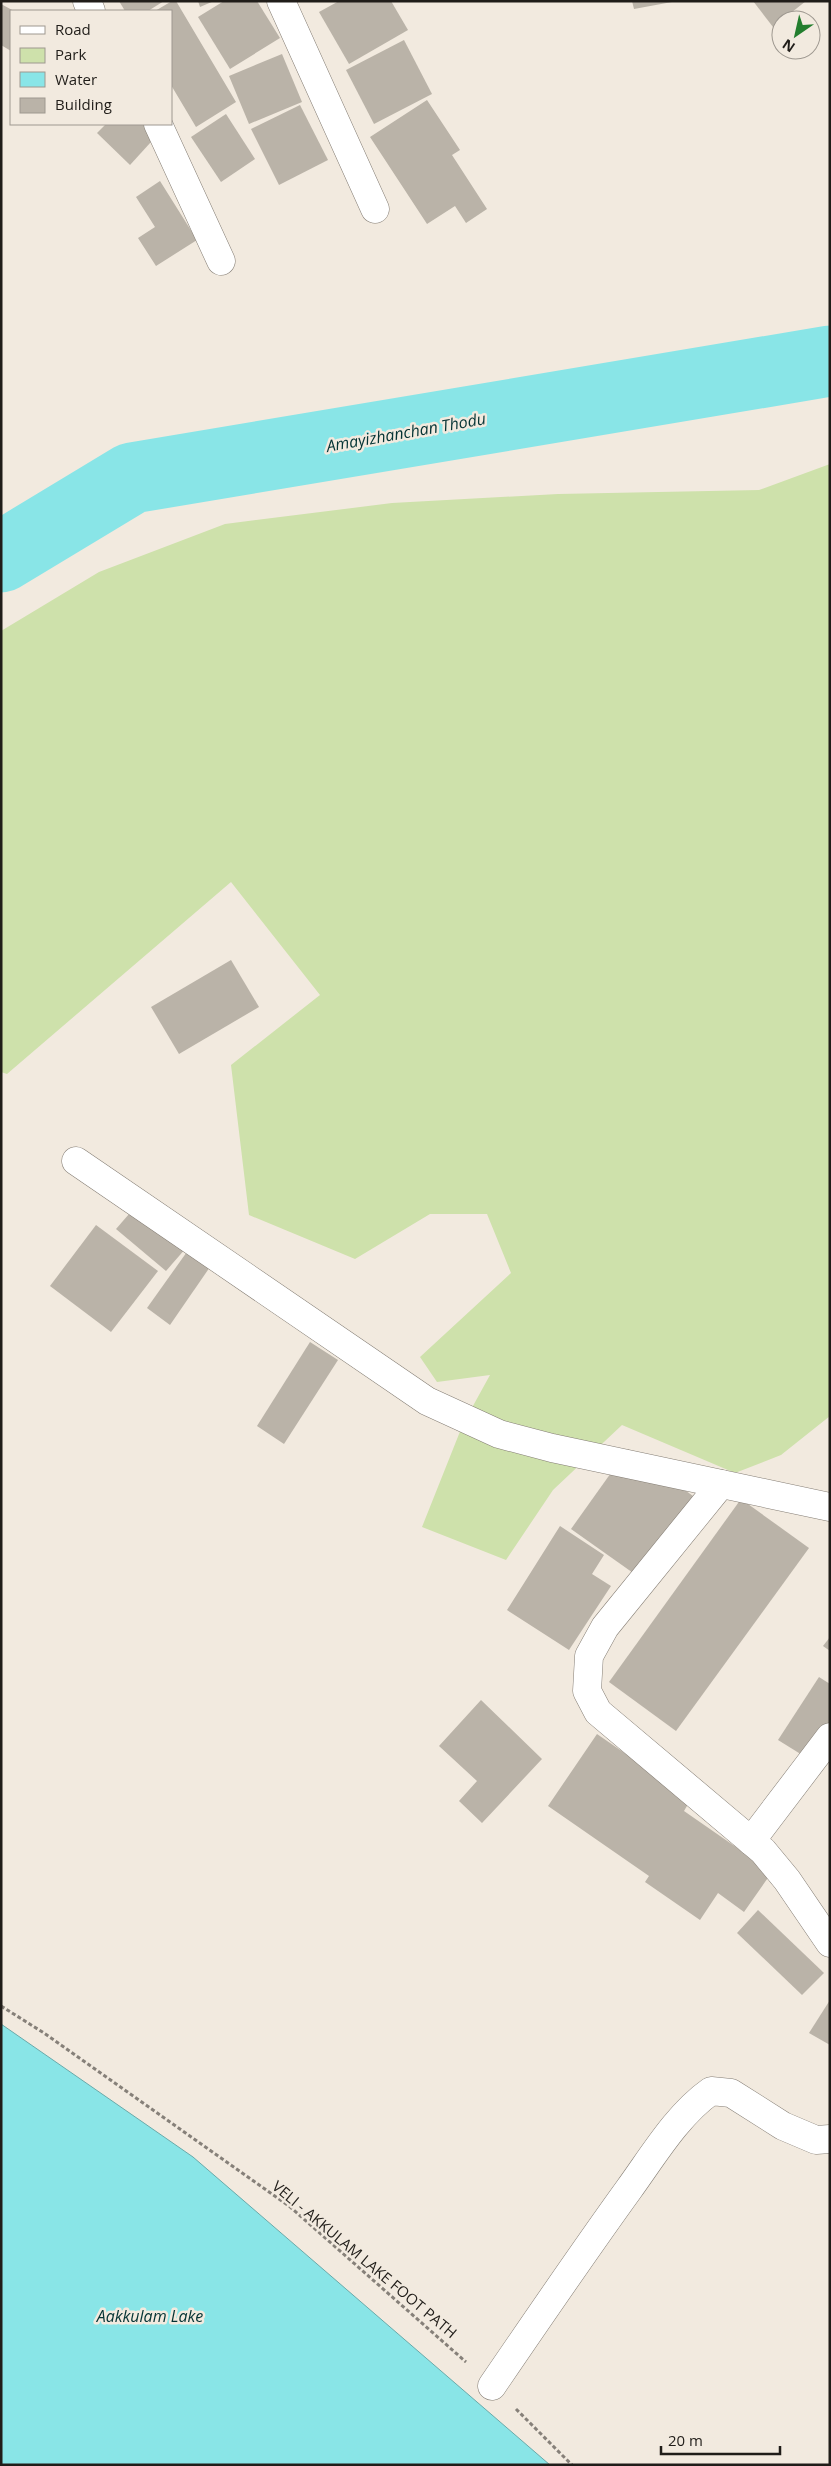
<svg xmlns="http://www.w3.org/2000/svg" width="831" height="2466" viewBox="0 0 831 2466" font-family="'Open Sans',sans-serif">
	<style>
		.green { fill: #cee1ab }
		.water { fill: #89e5e7; stroke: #6aa9a9 }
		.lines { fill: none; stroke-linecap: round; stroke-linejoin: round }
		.river { stroke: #89e5e7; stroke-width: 71 }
		.building { fill: #bab3a8 }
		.minor-casing { stroke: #847d74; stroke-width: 29 }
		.path { stroke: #868079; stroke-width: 3; stroke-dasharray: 4 2.5; stroke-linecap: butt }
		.minor { stroke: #fff; stroke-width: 28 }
		.labels { text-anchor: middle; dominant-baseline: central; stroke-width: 5; stroke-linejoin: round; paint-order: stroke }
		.street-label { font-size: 15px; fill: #201d19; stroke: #f2eadf }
		.water-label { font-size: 16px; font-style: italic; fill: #043334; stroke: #f2eadf }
	</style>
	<rect width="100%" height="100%" fill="#f2eadf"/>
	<path class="green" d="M 830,464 L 830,1416 L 781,1455 L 735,1473 L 622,1425 L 553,1490 L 506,1560 L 422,1527 L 463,1424 L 490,1375 L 437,1382 L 420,1357 L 511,1273 L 487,1214 L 430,1214 L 355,1259 L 249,1215 L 231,1065 L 320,995 L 231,882 L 7,1074 L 1,1072 L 1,631 L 99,572 L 225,524 L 392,503 L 558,494 L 759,490 Z"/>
	<path class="water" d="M 1,2024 L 193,2157 L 550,2465 L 1,2465 Z"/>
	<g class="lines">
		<path class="river" d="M 1,557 L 132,478 L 830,361"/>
	</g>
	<g class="building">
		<path d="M 119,1 L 164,1 L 148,11 L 125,11 Z"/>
		<path d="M 172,1 L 176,1 L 236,102 L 196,127 L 171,85 L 171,11 L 155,11 Z"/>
		<path d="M 198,1 L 214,1 L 200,7 Z"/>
		<path d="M 224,1 L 257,1 L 280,38 L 230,69 L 198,17 Z"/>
		<path d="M 339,1 L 391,1 L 408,30 L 349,64 L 319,12 Z"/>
		<path d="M 632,1 L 672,1 L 672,2 L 634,9 Z"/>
		<path d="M 753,1 L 806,1 L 773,27 Z"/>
		<path d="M 1,4 L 14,11 L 11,11 L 11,51 L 1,45 Z"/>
		<path d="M 404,40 L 432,94 L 374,124 L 346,70 Z"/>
		<path d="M 282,54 L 302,102 L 249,124 L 229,76 Z"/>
		<path d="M 427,100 L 460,150 L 452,155 L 487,209 L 466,223 L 455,206 L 427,224 L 370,137 Z"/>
		<path d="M 300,105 L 328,160 L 279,185 L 251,129 Z"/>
		<path d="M 226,114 L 255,159 L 221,182 L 191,137 Z"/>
		<path d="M 106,124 L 153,124 L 161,131 L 130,165 L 97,133 Z"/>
		<path d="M 160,181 L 197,240 L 156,266 L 138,238 L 155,227 L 136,197 Z"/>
		<path d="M 231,960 L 259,1007 L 179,1054 L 151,1007 Z"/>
		<path d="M 136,1206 L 186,1248 L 166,1271 L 116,1229 Z"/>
		<path d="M 96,1225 L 158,1271 L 111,1332 L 50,1286 Z"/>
		<path d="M 189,1249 L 212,1264 L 170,1325 L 147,1308 Z"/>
		<path d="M 310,1342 L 338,1360 L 284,1444 L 257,1426 Z"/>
		<path d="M 628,1449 L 693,1496 L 636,1575 L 571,1529 Z"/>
		<path d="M 741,1499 L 809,1548 L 676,1731 L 609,1682 Z"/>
		<path d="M 560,1526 L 604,1555 L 592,1574 L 611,1586 L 569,1650 L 507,1610 Z"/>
		<path d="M 830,1637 L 830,1651 L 823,1646 Z"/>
		<path d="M 819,1677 L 830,1684 L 830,1724 L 807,1758 L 778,1740 Z"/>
		<path d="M 481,1700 L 542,1759 L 482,1823 L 459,1801 L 477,1781 L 439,1746 Z"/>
		<path d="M 597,1734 L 691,1799 L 684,1811 L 772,1872 L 744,1912 L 718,1893 L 700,1920 L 645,1882 L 649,1876 L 548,1806 Z"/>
		<path d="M 758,1910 L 824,1973 L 802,1995 L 737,1933 Z"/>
		<path d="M 830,2000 L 830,2045 L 809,2033 Z"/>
	</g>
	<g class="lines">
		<g class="minor-casing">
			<g id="minor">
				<path d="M 87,1 L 91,11"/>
				<path d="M 281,1 L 375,209"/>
				<path d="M 158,124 L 221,261"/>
				<path d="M 76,1161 L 427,1401 L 499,1434 L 552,1448 L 830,1507"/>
				<path d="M 721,1484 L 605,1627 L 589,1656 L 587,1691 L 598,1712 L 763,1851 L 787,1880 L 830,1943"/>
				<path d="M 751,1841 L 830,1737"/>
				<path d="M 492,2386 C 537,2320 582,2254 629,2189 C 653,2156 677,2115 711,2091 L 731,2093 L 783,2126 L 816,2140 L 830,2139"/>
			</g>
		</g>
		<g class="path">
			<path d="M 1,2006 L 44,2033 L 289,2206 L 466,2362"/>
			<path d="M 516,2409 L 572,2465"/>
		</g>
		<use href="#minor" class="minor"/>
	</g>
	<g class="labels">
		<g class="street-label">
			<text transform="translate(365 2259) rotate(40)">VELI - AKKULAM LAKE FOOT PATH</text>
		</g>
		<g class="water-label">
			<text transform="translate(406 432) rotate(-10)">Amayizhanchan Thodu</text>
			<text x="150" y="2316">Aakkulam Lake</text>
		</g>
	</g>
	<rect width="831" height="2466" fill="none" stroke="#201d19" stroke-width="5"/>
	<rect x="10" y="10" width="162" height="115" fill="#f2eadf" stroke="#9e9890"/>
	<rect x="20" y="26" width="25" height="8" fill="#ffffff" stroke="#9e9890"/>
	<text x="55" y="35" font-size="15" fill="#201d19">Road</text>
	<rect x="20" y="48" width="25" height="15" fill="#cee1ab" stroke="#9e9890"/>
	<text x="55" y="60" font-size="15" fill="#201d19">Park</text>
	<rect x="20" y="72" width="25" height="15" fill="#89e5e7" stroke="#9e9890"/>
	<text x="55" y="85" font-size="15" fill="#201d19">Water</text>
	<rect x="20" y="98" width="25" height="15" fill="#bab3a8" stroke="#9e9890"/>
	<text x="55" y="110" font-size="15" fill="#201d19">Building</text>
	<g transform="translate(796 35) rotate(214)"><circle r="24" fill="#f2eadf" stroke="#9e9890"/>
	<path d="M0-4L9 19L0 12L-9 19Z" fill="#237e2e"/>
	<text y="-8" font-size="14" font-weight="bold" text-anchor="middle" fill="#201d19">N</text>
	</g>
	<path d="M661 2446v8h119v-8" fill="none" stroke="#201d19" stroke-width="2.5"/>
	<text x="668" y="2446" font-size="15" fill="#201d19" stroke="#f2eadf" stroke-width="4" paint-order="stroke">20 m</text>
</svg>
